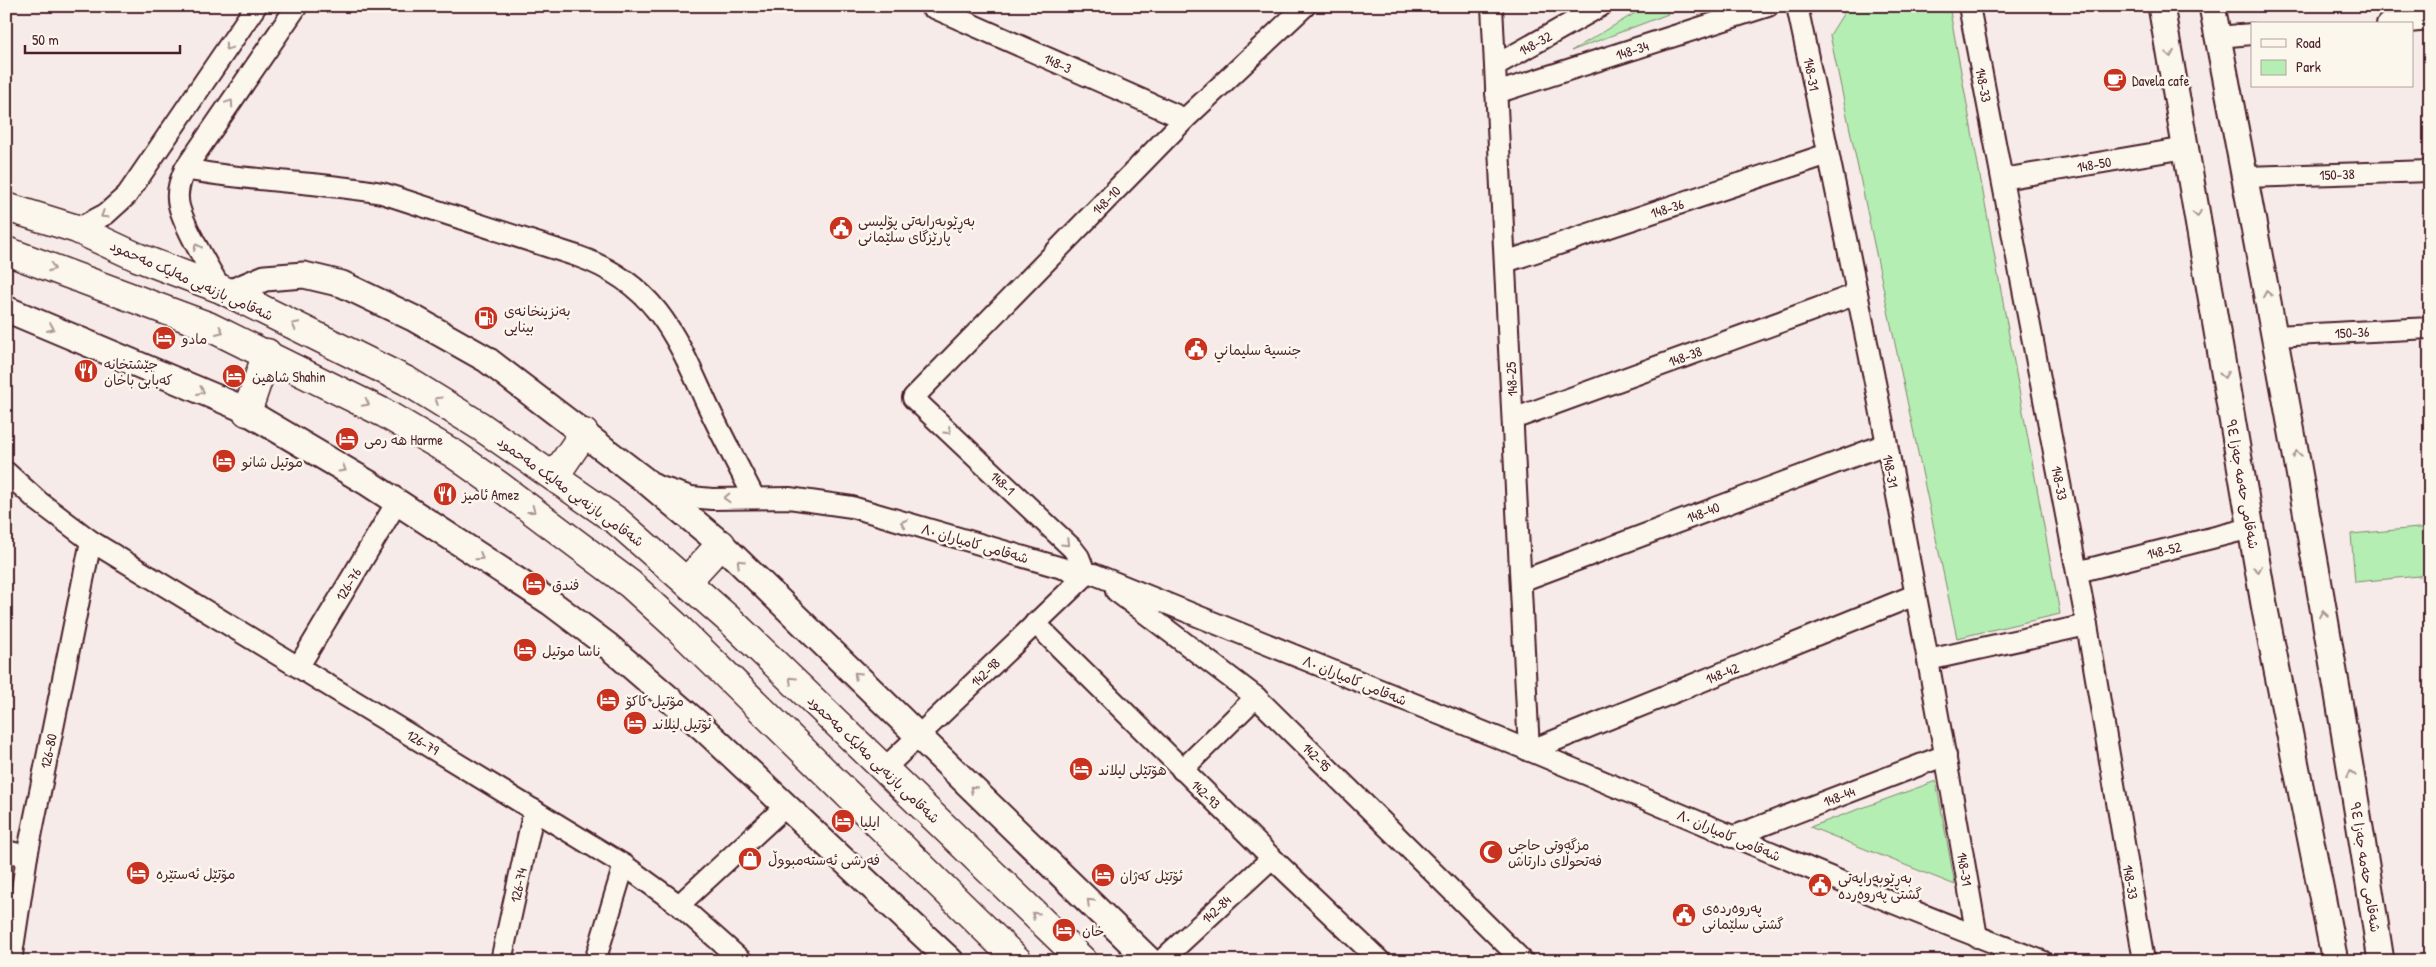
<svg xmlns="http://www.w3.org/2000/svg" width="2436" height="967" viewBox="0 0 2436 967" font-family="'Patrick Hand','Playpen Sans Arabic',sans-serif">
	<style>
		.green { fill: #b4eeb2; stroke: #7f866e }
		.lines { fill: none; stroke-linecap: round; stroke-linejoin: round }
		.minor-casing { stroke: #4a1f2b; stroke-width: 24 }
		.major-casing { stroke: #4a1f2b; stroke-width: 29 }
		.highway-casing { stroke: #4a1f2b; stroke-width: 31 }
		.minor { stroke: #fbf7ec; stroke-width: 20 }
		.major { stroke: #fbf7ec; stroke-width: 25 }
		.highway { stroke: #fbf7ec; stroke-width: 28 }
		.oneway { stroke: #ab9695 }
		.labels { text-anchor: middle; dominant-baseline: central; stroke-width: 5; stroke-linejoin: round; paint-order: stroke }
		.street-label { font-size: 14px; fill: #4a1f2b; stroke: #fbf7ec }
		.poi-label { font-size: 14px; fill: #4a1f2b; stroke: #fbf7ec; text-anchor: start }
	</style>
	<rect width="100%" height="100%" fill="#f7ebe9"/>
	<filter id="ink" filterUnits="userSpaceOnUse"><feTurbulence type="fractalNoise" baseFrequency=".02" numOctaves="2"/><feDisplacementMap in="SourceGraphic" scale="10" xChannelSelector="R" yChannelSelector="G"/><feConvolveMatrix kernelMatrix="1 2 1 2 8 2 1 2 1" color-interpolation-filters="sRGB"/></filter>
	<g filter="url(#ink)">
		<g class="green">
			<path d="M 1647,6 L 1664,6 L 1668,14 L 1571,51 Z"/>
			<path d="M 1848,6 L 1949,6 L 2060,614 L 1957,638 L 1830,35 Z"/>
			<path d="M 2430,527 L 2430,575 L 2355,582 L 2351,534 Z"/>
			<path d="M 1936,781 L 1955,885 L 1810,827 Z"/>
		</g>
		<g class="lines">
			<g class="minor-casing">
				<g id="minor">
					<path d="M 930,6 L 1185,119"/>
					<path d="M 1492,6 L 1529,751 L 1915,595"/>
					<path d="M 1797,6 C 1864,315 1924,626 1977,937"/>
					<path d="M 1969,6 L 2087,625 L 2144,961"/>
					<path d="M 2387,24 L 2430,20"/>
					<path d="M 2218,37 L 2252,34"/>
					<path d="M 1496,65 L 1601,6"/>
					<path d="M 1496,93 L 1768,6"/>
					<path d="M 185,169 C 250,182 317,181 382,193 L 577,256 C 654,283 675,333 706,402 C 721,434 738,466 754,497"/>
					<path d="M 2244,177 L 2430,171"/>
					<path d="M 2003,179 L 2186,148"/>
					<path d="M 77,229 L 106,214 L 127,195 L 256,6"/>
					<path d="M 1505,262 L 1828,154"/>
					<path d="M 221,289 C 211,272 178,217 178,199 C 177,188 181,179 185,169 L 297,6"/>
					<path d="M 2275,336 L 2430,328"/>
					<path d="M 1513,419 L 1857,294"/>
					<path d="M 6,472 L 38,501 L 91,541 L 624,865 L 679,905 L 742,961"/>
					<path d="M 657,486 L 691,497 L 712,499 L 789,498 L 852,507 L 1086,575 L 1094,574 C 1239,633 1383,691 1528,750 C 1699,821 1868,896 2042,961"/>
					<path d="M 2077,572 L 2251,528"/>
					<path d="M 1086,575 L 1079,557 L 1072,548 L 913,398 L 1185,119 L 1305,6"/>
					<path d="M 1521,581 L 1886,444"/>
					<path d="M 1116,591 L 1256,697 L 1523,961"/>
					<path d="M 1035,623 L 1272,858 L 1380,961"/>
					<path d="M 1928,660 L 2087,625"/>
					<path d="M 299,666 L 397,502"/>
					<path d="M 884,769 L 1086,575"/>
					<path d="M 1182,770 L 1256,697"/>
					<path d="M 1732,837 L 1946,755"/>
					<path d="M 6,851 L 27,856"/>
					<path d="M 679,905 L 787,805"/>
					<path d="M 11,961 L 27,856 L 91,541"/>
					<path d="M 501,961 L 534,810"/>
					<path d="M 595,961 L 624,865"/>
					<path d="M 1161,961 L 1272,858"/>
				</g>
			</g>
			<g class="major-casing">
				<g id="major">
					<path d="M 2161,6 L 2265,610 L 2335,961"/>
					<path d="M 2212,6 C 2273,324 2332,641 2381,961"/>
					<path d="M 229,293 L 265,278 L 304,275 L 342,284 L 415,319 L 486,359 L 647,482 L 721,544 L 1150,961"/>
					<path d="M 6,309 L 239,407 L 368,483 L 550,602 L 607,645 L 703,728 L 951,961"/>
				</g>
			</g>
			<g class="highway-casing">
				<g id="highway">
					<path d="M 6,207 L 77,229 L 137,257 L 221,289 L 407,381 L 480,426 L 617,521 L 733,623 L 1083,961"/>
					<path d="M 6,251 L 208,326 L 384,413 L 454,454 L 498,485 L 630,584 L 675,625 L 1018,961"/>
					<path d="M 247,412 L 267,353"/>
					<path d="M 554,477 L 584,433"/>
					<path d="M 687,581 L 721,544"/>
				</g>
			</g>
			<use href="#minor" class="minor"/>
			<use href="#major" class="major"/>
			<use href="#highway" class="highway"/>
		</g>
		<defs><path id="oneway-chevron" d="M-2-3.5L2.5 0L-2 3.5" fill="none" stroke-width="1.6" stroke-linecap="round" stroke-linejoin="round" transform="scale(1.25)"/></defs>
		<g class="oneway">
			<use href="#oneway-chevron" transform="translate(228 47) rotate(124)"/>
			<use href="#oneway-chevron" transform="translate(2170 54) rotate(80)"/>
			<use href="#oneway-chevron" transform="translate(230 103) rotate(-56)"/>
			<use href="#oneway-chevron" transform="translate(2197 214) rotate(80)"/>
			<use href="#oneway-chevron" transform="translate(104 215) rotate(147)"/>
			<use href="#oneway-chevron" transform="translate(197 247) rotate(-114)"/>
			<use href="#oneway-chevron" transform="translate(52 268) rotate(20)"/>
			<use href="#oneway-chevron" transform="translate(2267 294) rotate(-101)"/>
			<use href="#oneway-chevron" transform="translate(295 325) rotate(-154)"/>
			<use href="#oneway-chevron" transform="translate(51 328) rotate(23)"/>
			<use href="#oneway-chevron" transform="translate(220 331) rotate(25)"/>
			<use href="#oneway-chevron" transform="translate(2224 375) rotate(80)"/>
			<use href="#oneway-chevron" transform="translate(201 391) rotate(23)"/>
			<use href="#oneway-chevron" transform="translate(438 400) rotate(-148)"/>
			<use href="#oneway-chevron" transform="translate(366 403) rotate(27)"/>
			<use href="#oneway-chevron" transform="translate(948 431) rotate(43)"/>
			<use href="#oneway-chevron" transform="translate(2297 454) rotate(-99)"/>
			<use href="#oneway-chevron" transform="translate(343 469) rotate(31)"/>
			<use href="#oneway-chevron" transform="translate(727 498) rotate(178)"/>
			<use href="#oneway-chevron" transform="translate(532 510) rotate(37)"/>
			<use href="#oneway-chevron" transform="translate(904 523) rotate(-164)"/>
			<use href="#oneway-chevron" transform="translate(1066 543) rotate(44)"/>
			<use href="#oneway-chevron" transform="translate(480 557) rotate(33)"/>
			<use href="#oneway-chevron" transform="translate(740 563) rotate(-136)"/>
			<use href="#oneway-chevron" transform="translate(2258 569) rotate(80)"/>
			<use href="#oneway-chevron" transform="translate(2323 614) rotate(-99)"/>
			<use href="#oneway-chevron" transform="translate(857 675) rotate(-136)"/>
			<use href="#oneway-chevron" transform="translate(792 680) rotate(-136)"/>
			<use href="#oneway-chevron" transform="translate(2351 774) rotate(-100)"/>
			<use href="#oneway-chevron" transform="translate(973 789) rotate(-136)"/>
			<use href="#oneway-chevron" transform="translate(1090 902) rotate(-136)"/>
			<use href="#oneway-chevron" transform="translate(1035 915) rotate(-136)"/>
		</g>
	</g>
	<defs>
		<g id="cafe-disc" transform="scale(1.25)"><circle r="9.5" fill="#c8321e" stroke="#fbf7ec"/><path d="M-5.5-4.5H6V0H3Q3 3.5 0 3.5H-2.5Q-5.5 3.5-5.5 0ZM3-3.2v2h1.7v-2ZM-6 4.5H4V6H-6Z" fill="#fff"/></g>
		<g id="civic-disc" transform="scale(1.25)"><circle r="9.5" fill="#c8321e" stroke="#fbf7ec"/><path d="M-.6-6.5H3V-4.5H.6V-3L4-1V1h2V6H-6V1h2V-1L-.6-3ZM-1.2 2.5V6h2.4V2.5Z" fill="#fff"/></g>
		<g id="fuel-disc" transform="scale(1.25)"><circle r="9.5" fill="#c8321e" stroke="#fbf7ec"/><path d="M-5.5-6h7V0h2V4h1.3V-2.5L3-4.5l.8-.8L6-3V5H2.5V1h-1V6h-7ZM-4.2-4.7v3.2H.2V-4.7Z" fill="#fff"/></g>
		<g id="hotel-disc" transform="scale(1.25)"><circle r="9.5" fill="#c8321e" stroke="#fbf7ec"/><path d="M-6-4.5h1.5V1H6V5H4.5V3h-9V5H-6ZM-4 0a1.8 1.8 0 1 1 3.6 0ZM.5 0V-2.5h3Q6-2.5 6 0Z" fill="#fff"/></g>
		<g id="restaurant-disc" transform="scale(1.25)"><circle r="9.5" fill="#c8321e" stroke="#fbf7ec"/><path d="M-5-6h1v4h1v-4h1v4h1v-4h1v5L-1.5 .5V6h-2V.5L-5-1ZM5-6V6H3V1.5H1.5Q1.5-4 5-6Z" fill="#fff"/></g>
		<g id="mosque-disc" transform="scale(1.25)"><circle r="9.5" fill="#c8321e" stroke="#fbf7ec"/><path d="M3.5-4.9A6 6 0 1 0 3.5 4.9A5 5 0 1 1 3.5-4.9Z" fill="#fff"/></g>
		<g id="shop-disc" transform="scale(1.25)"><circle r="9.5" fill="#c8321e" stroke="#fbf7ec"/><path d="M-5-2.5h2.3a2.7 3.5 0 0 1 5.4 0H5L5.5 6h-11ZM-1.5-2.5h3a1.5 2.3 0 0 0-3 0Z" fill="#fff"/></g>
	</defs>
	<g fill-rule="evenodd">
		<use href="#cafe-disc" x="2115" y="80"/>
		<use href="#civic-disc" x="841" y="228"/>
		<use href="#fuel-disc" x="486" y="318"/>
		<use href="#hotel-disc" x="164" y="338"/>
		<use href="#civic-disc" x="1196" y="349"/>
		<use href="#restaurant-disc" x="86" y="371"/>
		<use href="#hotel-disc" x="234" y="376"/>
		<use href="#hotel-disc" x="347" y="439"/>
		<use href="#hotel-disc" x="224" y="461"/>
		<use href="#restaurant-disc" x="445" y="494"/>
		<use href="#hotel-disc" x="534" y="584"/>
		<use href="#hotel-disc" x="525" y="650"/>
		<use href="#hotel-disc" x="608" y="700"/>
		<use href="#hotel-disc" x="635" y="723"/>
		<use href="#hotel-disc" x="1081" y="769"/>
		<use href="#hotel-disc" x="843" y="821"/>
		<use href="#mosque-disc" x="1491" y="852"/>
		<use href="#shop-disc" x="750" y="859"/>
		<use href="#hotel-disc" x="138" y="873"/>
		<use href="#hotel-disc" x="1103" y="875"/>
		<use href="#civic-disc" x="1820" y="885"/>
		<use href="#civic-disc" x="1684" y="915"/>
		<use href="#hotel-disc" x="1064" y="930"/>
	</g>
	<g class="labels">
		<g class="street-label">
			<text transform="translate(1535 43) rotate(-29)">148-32</text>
			<text transform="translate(1632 50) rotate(-18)">148-34</text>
			<text transform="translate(1058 63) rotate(24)">148-3</text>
			<text transform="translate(1812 74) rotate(79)">148-31</text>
			<text transform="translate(1984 85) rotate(79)">148-33</text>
			<text transform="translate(2094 164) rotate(-10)">148-50</text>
			<text transform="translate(2337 174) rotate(-2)">150-38</text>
			<text transform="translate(1106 200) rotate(-46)">148-10</text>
			<text transform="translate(1667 208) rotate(-18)">148-36</text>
			<text transform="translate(192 280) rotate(24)">شەقامی بازنەیی مەلیک مەحمود</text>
			<text transform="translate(2352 332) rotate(-3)">150-36</text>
			<text transform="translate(1685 356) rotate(-20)">148-38</text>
			<text transform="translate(1511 379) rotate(-93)">148-25</text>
			<text transform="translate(1891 471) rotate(79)">148-31</text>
			<text transform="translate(1003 483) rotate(43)">148-1</text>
			<text transform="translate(2060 483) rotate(79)">148-33</text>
			<text transform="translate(2243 484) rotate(80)">شەقامی حەمە جەزا ٩٤</text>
			<text transform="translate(571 491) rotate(36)">شەقامی بازنەیی مەلیک مەحمود</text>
			<text transform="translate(1703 512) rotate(-21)">148-40</text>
			<text transform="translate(975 543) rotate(16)">شەقامی کامیاران ٨٠</text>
			<text transform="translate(2164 550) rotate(-14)">148-52</text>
			<text transform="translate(348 584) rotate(-59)">126-76</text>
			<text transform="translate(985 672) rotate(-44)">142-98</text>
			<text transform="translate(1722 673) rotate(-22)">148-42</text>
			<text transform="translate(1355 680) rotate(22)">شەقامی کامیاران ٨٠</text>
			<text transform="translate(423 742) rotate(31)">126-79</text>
			<text transform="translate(48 751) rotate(-78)">126-80</text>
			<text transform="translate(1317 757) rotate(45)">142-95</text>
			<text transform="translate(874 759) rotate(44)">شەقامی بازنەیی مەلیک مەحمود</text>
			<text transform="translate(1206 794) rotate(44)">142-93</text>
			<text transform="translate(1839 796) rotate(-21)">148-44</text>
			<text transform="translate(1729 835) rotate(23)">شەقامی کامیاران ٨٠</text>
			<text transform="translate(2366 867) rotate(81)">شەقامی حەمە جەزا ٩٤</text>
			<text transform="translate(1965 869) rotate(80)">148-31</text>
			<text transform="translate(2131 882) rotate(80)">148-33</text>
			<text transform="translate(518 885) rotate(-78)">126-74</text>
			<text transform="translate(1216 909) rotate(-43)">142-84</text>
		</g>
		<g class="poi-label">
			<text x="2132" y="80">Davela cafe</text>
			<text x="858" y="220">بەڕێوبەرایەتی پۆلیسی<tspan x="858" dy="16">پارێزگای سلێمانی</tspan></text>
			<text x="504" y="310">بەنزینخانەی<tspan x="504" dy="16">بینایی</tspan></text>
			<text x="182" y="338">مادو</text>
			<text x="1214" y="349">جنسية سليماني</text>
			<text x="104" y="363">چێشتخانە<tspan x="104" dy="16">کەبابی باخان</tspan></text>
			<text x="252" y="376">شاهین Shahin</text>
			<text x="364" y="439">هه رمی Harme</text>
			<text x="242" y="461">موتيل شانو</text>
			<text x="462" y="494">ئاميز Amez</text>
			<text x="552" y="584">فندق</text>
			<text x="542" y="650">ناسا موتيل</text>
			<text x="626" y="700">مۆتیل کاکۆ</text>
			<text x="652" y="723">ئۆتیل لیلاند</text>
			<text x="1098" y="769">هۆتێلی لیلاند</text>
			<text x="860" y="821">ايليا</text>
			<text x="1508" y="844">مزگەوتی حاجی<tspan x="1508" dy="16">فەتحوڵای دارتاش</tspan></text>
			<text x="768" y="859">فەرشی ئەستەمبووڵ</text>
			<text x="156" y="873">مۆتێل ئەستێرە</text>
			<text x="1120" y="875">ئۆتێل کەژان</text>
			<text x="1838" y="877">بەڕێوبەرایەتی<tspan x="1838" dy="16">گشتی پەروەردە</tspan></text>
			<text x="1702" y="907">پەروەردەی<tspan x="1702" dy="16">گشتی سلێمانی</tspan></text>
			<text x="1082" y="930">خان</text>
		</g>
	</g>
	<rect width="2436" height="967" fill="none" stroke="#fbf7ec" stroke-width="25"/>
	<rect x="12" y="12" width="2411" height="942" fill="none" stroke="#4a1f2b" stroke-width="2" filter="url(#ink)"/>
	<rect x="2251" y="22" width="162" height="65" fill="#fbf7ec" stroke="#b4a19f"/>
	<rect x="2261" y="39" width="25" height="8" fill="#fbf7ec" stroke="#b4a19f"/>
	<text x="2296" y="48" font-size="15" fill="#4a1f2b">Road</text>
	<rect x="2261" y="60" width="25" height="15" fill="#b4eeb2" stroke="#b4a19f"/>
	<text x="2296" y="72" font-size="15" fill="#4a1f2b">Park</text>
	<path d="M25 45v8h155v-8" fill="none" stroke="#4a1f2b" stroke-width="2.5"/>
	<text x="32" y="45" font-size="15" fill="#4a1f2b" stroke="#fbf7ec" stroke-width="4" paint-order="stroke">50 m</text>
</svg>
